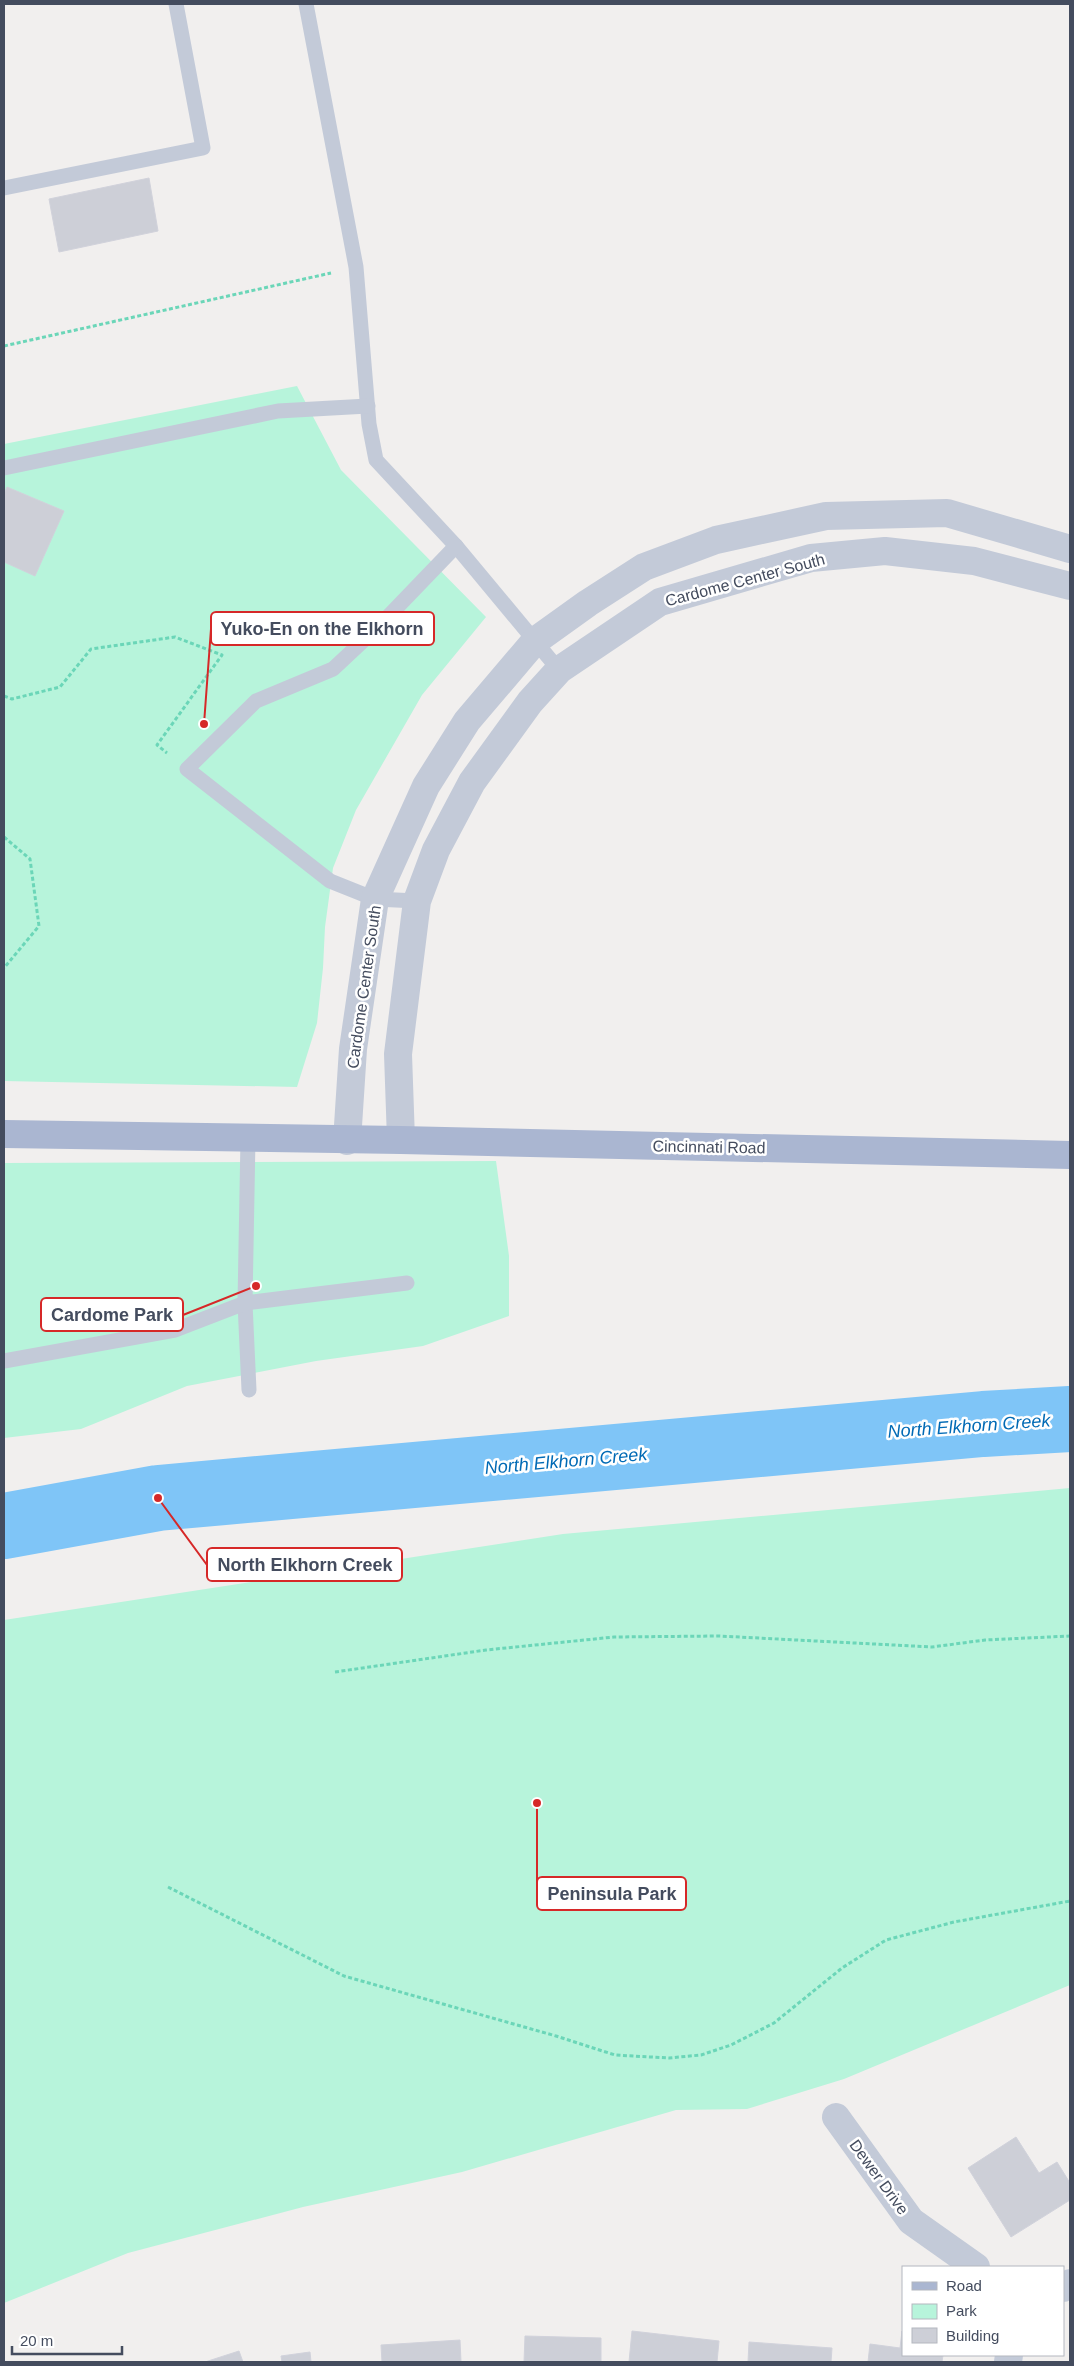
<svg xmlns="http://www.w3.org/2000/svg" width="1074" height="2366" viewBox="0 0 1074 2366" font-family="Arial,sans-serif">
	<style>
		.green { fill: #b7f4db }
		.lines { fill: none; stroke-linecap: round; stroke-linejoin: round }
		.river { stroke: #7fc5f7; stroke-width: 66 }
		.building { fill: #cdcfd7; stroke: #d1d2db }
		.path { stroke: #6bd6b8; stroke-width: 3; stroke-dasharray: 4 2.5; stroke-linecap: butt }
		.service { stroke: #c3cad8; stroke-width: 15 }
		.minor { stroke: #c3cad8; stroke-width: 28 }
		.primary { stroke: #aab6d1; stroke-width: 28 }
		.labels { text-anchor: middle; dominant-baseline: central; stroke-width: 5; stroke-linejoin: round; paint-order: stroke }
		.street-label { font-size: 16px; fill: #444c5e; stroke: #fff }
		.water-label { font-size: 18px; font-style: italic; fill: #006ab5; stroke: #fff }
		.leader { fill: none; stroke: #d62828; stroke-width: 2 }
		.callout-dot { fill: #d62828; stroke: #fff; stroke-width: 2 }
		.callout { fill: #fff; stroke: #d62828; stroke-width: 2 }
		.callout-label { font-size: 18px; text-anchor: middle; font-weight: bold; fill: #444c5e }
	</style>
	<rect width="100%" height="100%" fill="#f1efee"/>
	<g class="green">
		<path d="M 297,386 L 341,470 L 486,617 L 422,695 L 356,810 L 333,868 L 325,927 L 323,968 L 317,1023 L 297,1087 L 4,1081 L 4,444 Z"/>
		<path d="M 496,1161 L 509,1256 L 509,1316 L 423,1346 L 316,1361 L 187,1386 L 81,1429 L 4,1438 L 4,1163 Z"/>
		<path d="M 1070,1488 L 1070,1985 L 844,2079 L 747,2109 L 676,2110 L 462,2172 L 303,2207 L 128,2253 L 4,2303 L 4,1620 L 563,1534 Z"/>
	</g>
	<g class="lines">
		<path class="river" d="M 4,1526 L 158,1498 L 983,1424 L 1070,1419"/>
	</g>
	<g class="building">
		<path d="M 149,178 L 158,231 L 59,252 L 49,199 Z"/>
		<path d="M 7,487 L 64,511 L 35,576 L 4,562 L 4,494 Z"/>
		<path d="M 1016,2137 L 1039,2173 L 1057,2162 L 1070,2183 L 1070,2200 L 1011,2237 L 968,2168 Z"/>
		<path d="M 632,2331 L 719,2341 L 717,2362 L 629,2362 Z"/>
		<path d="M 902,2331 L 903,2355 L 943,2355 L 942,2362 L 868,2362 L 870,2344 L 900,2348 Z"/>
		<path d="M 525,2336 L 601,2338 L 601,2362 L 524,2362 Z"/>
		<path d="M 460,2340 L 461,2362 L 382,2362 L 381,2345 Z"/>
		<path d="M 749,2342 L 832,2348 L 831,2362 L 748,2362 Z"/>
		<path d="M 239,2351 L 243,2362 L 205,2362 Z"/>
		<path d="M 310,2352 L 311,2362 L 282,2362 L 281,2356 Z"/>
	</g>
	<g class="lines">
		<g class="path">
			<path d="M 4,346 L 331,273"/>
			<path d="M 4,696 L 12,699 L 60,687 L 91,649 L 175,637 L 222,655 L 157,745 L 167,753"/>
			<path d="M 4,837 L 30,859 L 39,926 L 4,968"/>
			<path d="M 335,1672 L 486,1650 L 614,1637 L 719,1636 L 932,1647 L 985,1640 L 1070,1636"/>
			<path d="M 168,1887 L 344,1976 L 556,2036 L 615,2055 L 669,2058 L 701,2055 L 731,2045 L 774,2023 L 842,1968 L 886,1940 L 954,1922 L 1070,1901"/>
		</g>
		<g class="service">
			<path d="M 306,4 L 356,267 L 369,424 L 376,460 L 456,546 L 559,670"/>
			<path d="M 4,188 L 203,148 L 176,4"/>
			<path d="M 4,468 L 278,411 L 368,406"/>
			<path d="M 417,901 L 375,899 L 330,881 L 187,769 L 256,701 L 333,669 L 380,625 L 456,546"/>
			<path d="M 248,1138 L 245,1303 L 249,1390"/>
			<path d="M 4,1361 L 175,1330 L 245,1303 L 407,1283"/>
		</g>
		<g class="minor">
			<path d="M 401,1140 L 398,1054 L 417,901 L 436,850 L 472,782 L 530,702 L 559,670 L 660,602 L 811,558 L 885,551 L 974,561 L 1070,586"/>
			<path d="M 347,1141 L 353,1049 L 375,899 L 426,786 L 467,721 L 535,641 L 588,603 L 644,567 L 716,540 L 826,516 L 947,513 L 1070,549"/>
			<path d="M 836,2117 L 911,2221 L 976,2267"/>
			<path d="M 1063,2288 L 1070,2283"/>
			<path d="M 1008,2362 L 1009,2355"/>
		</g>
		<path class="primary" d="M 4,1134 L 401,1140 L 1070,1155"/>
	</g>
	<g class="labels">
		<g class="street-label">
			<text transform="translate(745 580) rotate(-15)">Cardome Center South</text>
			<text transform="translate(364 987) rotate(-82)">Cardome Center South</text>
			<text transform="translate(709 1147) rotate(1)">Cincinnati Road</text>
			<text transform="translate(879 2177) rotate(54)">Dewer Drive</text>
		</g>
		<g class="water-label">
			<text transform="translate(969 1426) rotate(-4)">North Elkhorn Creek</text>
			<text transform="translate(566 1461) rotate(-5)">North Elkhorn Creek</text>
		</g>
	</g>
	<path class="leader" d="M204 724L211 629M256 1286L183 1315M158 1498L207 1565M537 1803L537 1894"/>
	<g class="callout-dot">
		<circle cx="204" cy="724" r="5"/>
		<circle cx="256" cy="1286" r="5"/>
		<circle cx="158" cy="1498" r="5"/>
		<circle cx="537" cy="1803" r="5"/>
	</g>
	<g class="callout">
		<rect x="211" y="612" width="223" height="33" rx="5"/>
		<rect x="41" y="1298" width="142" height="33" rx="5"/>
		<rect x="207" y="1548" width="195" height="33" rx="5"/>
		<rect x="537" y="1877" width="149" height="33" rx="5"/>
	</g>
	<g class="callout-label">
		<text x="322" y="635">Yuko-En on the Elkhorn</text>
		<text x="112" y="1321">Cardome Park</text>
		<text x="305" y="1571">North Elkhorn Creek</text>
		<text x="612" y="1900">Peninsula Park</text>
	</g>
	<rect width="1074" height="2366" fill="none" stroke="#444c5e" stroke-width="10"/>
	<rect x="902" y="2266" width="162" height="90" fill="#ffffff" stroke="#b4b7bf"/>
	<rect x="912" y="2282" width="25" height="8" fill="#aab6d1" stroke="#b4b7bf"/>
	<text x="946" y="2291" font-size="15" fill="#444c5e">Road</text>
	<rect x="912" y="2304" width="25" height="15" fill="#b7f4db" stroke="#b4b7bf"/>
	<text x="946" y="2316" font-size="15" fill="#444c5e">Park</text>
	<rect x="912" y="2328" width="25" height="15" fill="#cdcfd7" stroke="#b4b7bf"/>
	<text x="946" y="2341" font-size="15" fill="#444c5e">Building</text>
	<path d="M12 2346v8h110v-8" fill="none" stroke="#444c5e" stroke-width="2.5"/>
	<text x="20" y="2346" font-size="15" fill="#444c5e" stroke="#ffffff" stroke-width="4" paint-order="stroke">20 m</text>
</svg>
